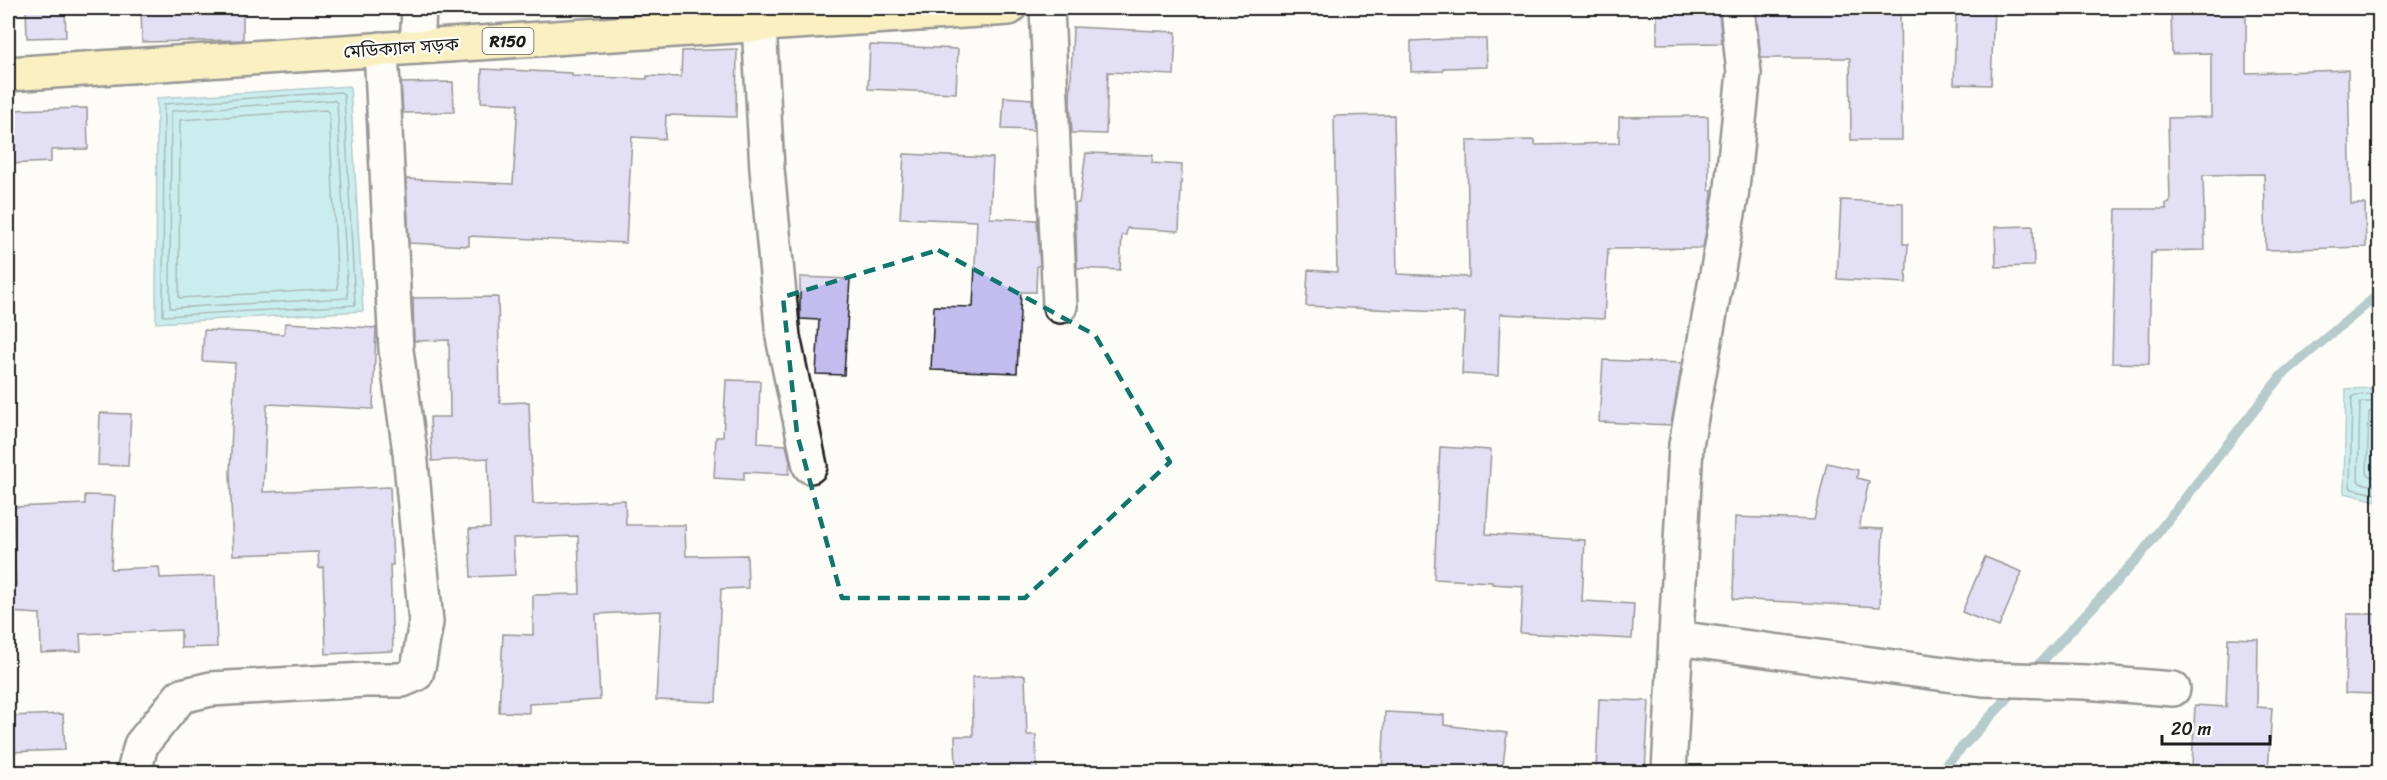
<svg xmlns="http://www.w3.org/2000/svg" width="2387" height="780" viewBox="0 0 2387 780" font-family="Sriracha,'Noto Sans Bengali',sans-serif">
	<style>
		.water { fill: #8ddee5; stroke: #609095; stroke-width: 1.5 }
		.lines { fill: none; stroke-linecap: round; stroke-linejoin: round }
		.shore { stroke: #496a6c; stroke-width: 1.5 }
		.stream { stroke: #609095; stroke-width: 10 }
		.building { fill: #c3bdef; stroke: #1c1c1c; stroke-width: 1.5 }
		.minor-casing { stroke: #1c1c1c; stroke-width: 38 }
		.major-casing { stroke: #1c1c1c; stroke-width: 38 }
		.minor { stroke: #fdfcf7; stroke-width: 33 }
		.major { stroke: #f5e382; stroke-width: 33 }
		.marked { fill: none; stroke: #0f766e; stroke-width: 4.5; stroke-dasharray: 12 8; stroke-linejoin: round }
		.labels { text-anchor: middle; dominant-baseline: central; stroke-width: 4.5; stroke-linejoin: round; paint-order: stroke }
		.shield { fill: #fdfcf7; stroke: #605f5e; stroke-width: 1.5 }
		.shield-label { font-size: 16px; font-weight: bold; fill: #1c1c1c }
		.street-label { font-size: 18px; fill: #1c1c1c; stroke: #fdfcf7 }
	</style>
	<rect width="100%" height="100%" fill="#fdfcf7"/>
	<filter id="ink" filterUnits="userSpaceOnUse"><feTurbulence type="fractalNoise" baseFrequency=".0167" numOctaves="2"/><feDisplacementMap in="SourceGraphic" scale="12" xChannelSelector="R" yChannelSelector="G"/><feConvolveMatrix kernelMatrix="1 2 1 2 8 2 1 2 1" color-interpolation-filters="sRGB"/></filter>
	<g filter="url(#ink)">
		<g class="water">
			<path d="M 350,86 L 363,311 L 156,323 L 157,98 Z"/>
			<path d="M 2379,388 L 2380,388 L 2379,566 L 2377,501 L 2344,493 L 2346,389 Z"/>
		</g>
		<g class="lines">
			<g class="shore">
				<path d="M 341,92 L 344,95 L 355,305 L 163,316 L 164,104 Z"/>
				<path d="M 334,100 L 337,103 L 348,298 L 170,308 L 171,111 Z"/>
				<path d="M 326,110 L 329,113 L 338,289 L 179,298 L 180,120 Z"/>
				<path d="M 2380,394 L 2355,395 L 2352,397 L 2350,486 L 2352,489 L 2380,495"/>
				<path d="M 2380,402 L 2362,402 L 2360,404 L 2358,480 L 2360,483 L 2380,487"/>
				<path d="M 2380,411 L 2371,411 L 2369,413 L 2367,473 L 2369,476 L 2380,478"/>
			</g>
			<g class="stream">
				<path d="M 2031,673 L 2138,558 L 2282,375 L 2380,293"/>
				<path d="M 1939,772 L 2018,687"/>
			</g>
		</g>
		<g class="building">
			<path d="M 26,8 L 65,8 L 66,37 L 27,38 Z"/>
			<path d="M 141,8 L 243,8 L 243,40 L 142,42 Z"/>
			<path d="M 1760,8 L 1900,8 L 1902,140 L 1851,140 L 1850,58 L 1761,58 L 1756,12 L 1760,12 Z"/>
			<path d="M 1956,8 L 1994,8 L 1991,85 L 1954,84 Z"/>
			<path d="M 2171,8 L 2246,8 L 2246,73 L 2348,70 L 2351,204 L 2365,204 L 2366,247 L 2266,250 L 2264,174 L 2203,175 L 2205,250 L 2155,251 L 2155,253 L 2151,253 L 2149,364 L 2112,363 L 2116,209 L 2166,209 L 2166,203 L 2170,202 L 2168,118 L 2211,117 L 2211,53 L 2172,54 Z"/>
			<path d="M 1719,13 L 1722,43 L 1657,44 L 1657,15 Z"/>
			<path d="M 1073,27 L 1176,32 L 1174,75 L 1108,72 L 1106,134 L 1072,133 L 1070,102 Z"/>
			<path d="M 1450,39 L 1486,39 L 1487,67 L 1443,68 L 1443,71 L 1411,72 L 1411,41 Z"/>
			<path d="M 870,45 L 958,49 L 956,93 L 868,89 Z"/>
			<path d="M 737,49 L 736,117 L 666,115 L 665,139 L 632,137 L 626,243 L 469,236 L 469,246 L 409,243 L 406,179 L 513,184 L 518,104 L 481,102 L 482,69 L 572,73 L 572,76 L 647,79 L 647,76 L 681,77 L 682,51 Z"/>
			<path d="M 453,82 L 454,112 L 403,113 L 401,83 Z"/>
			<path d="M 1004,97 L 1032,99 L 1034,130 L 1002,129 Z"/>
			<path d="M 87,108 L 88,149 L 51,150 L 51,162 L 8,164 L 8,110 Z"/>
			<path d="M 1394,115 L 1397,274 L 1469,277 L 1467,141 L 1535,140 L 1535,145 L 1619,143 L 1619,117 L 1708,116 L 1709,190 L 1712,190 L 1712,196 L 1703,248 L 1608,249 L 1604,319 L 1500,314 L 1498,376 L 1462,374 L 1465,313 L 1306,306 L 1308,270 L 1337,272 L 1334,116 Z"/>
			<path d="M 1086,153 L 1153,155 L 1152,163 L 1182,165 L 1179,231 L 1127,228 L 1126,235 L 1122,235 L 1120,270 L 1077,268 L 1075,203 L 1079,203 Z"/>
			<path d="M 904,154 L 993,158 L 990,218 L 1037,220 L 1040,266 L 1037,266 L 1036,292 L 1021,292 L 1017,373 L 931,370 L 934,306 L 973,307 L 977,221 L 900,218 Z"/>
			<path d="M 1841,200 L 1903,203 L 1903,244 L 1908,244 L 1906,283 L 1837,279 Z"/>
			<path d="M 2033,226 L 2034,266 L 1996,267 L 1995,227 Z"/>
			<path d="M 800,277 L 850,279 L 844,375 L 816,374 L 819,320 L 800,319 Z"/>
			<path d="M 498,297 L 500,403 L 529,402 L 533,504 L 625,500 L 626,525 L 685,525 L 686,556 L 747,555 L 748,588 L 721,589 L 716,702 L 656,700 L 661,611 L 596,614 L 600,700 L 529,704 L 529,713 L 499,712 L 503,634 L 533,635 L 533,595 L 580,594 L 578,536 L 513,538 L 515,575 L 471,577 L 469,529 L 490,528 L 488,458 L 432,461 L 430,417 L 450,417 L 449,340 L 414,341 L 413,298 Z"/>
			<path d="M 285,323 L 376,328 L 373,409 L 267,404 L 263,492 L 390,487 L 393,565 L 390,565 L 393,651 L 326,654 L 323,567 L 319,568 L 318,552 L 233,555 L 230,473 L 235,363 L 202,361 L 204,330 L 284,334 Z"/>
			<path d="M 1603,360 L 1682,363 L 1671,425 L 1599,422 Z"/>
			<path d="M 726,380 L 760,381 L 758,443 L 786,445 L 790,462 L 789,474 L 744,472 L 744,480 L 714,478 L 716,437 L 723,437 Z"/>
			<path d="M 100,413 L 131,414 L 128,466 L 98,465 Z"/>
			<path d="M 1440,447 L 1491,450 L 1486,534 L 1585,540 L 1582,601 L 1634,604 L 1632,639 L 1520,633 L 1523,586 L 1492,584 L 1492,582 L 1434,579 Z"/>
			<path d="M 1827,463 L 1858,470 L 1857,478 L 1869,481 L 1859,528 L 1883,529 L 1880,607 L 1733,599 L 1735,517 L 1814,520 Z"/>
			<path d="M 85,495 L 115,496 L 111,569 L 159,567 L 160,578 L 215,576 L 217,647 L 181,648 L 181,630 L 80,634 L 81,651 L 41,653 L 40,614 L 8,612 L 8,585 L 16,585 L 13,507 L 85,504 Z"/>
			<path d="M 1985,557 L 2022,572 L 1999,627 L 1962,612 Z"/>
			<path d="M 2347,614 L 2379,614 L 2379,694 L 2345,693 Z"/>
			<path d="M 2228,638 L 2258,639 L 2257,707 L 2272,708 L 2268,772 L 2234,772 L 2234,767 L 2192,765 L 2195,705 L 2226,707 Z"/>
			<path d="M 1025,675 L 1027,735 L 1036,735 L 1037,772 L 956,772 L 955,736 L 973,736 L 972,677 Z"/>
			<path d="M 1599,699 L 1649,701 L 1645,772 L 1596,772 Z"/>
			<path d="M 1385,712 L 1444,715 L 1444,725 L 1507,733 L 1502,772 L 1382,771 Z"/>
			<path d="M 63,714 L 65,750 L 8,752 L 8,716 Z"/>
		</g>
		<g class="lines">
			<g class="minor-casing">
				<g id="minor">
					<path d="M 1047,8 L 1060,306"/>
					<path d="M 759,24 L 767,169 L 783,337 L 810,466"/>
					<path d="M 417,47 L 419,8"/>
					<path d="M 1676,638 L 1983,679 L 2085,682 L 2173,689"/>
					<path d="M 134,772 L 141,745 L 181,696 L 211,689 L 365,680 L 402,680 L 416,674 L 419,663 L 426,622 L 410,452 L 396,350 L 381,49"/>
					<path d="M 1669,772 L 1686,445 L 1731,197 L 1744,73 L 1737,8"/>
				</g>
			</g>
			<g class="major-casing">
				<path id="major" d="M 8,74 L 1009,8"/>
			</g>
			<use href="#minor" class="minor"/>
			<use href="#major" class="major"/>
		</g>
	</g>
	<path d="M0 0H2387V780H0ZM 938,250 L 1095,335 L 1170,462 L 1025,598 L 842,598 L 797,434 L 783,297 Z" fill="#fdfcf7" fill-opacity=".55" fill-rule="evenodd"/>
	<path class="marked" d="M 938,250 L 1095,335 L 1170,462 L 1025,598 L 842,598 L 797,434 L 783,297 Z"/>
	<g class="labels">
		<rect class="shield" x="482.5" y="28" width="51" height="26" rx="4.5"/>
		<g class="shield-label">
			<text x="508" y="41">R150</text>
		</g>
		<g class="street-label">
			<text transform="translate(401 48) rotate(-4)">মেডিক্যাল সড়ক</text>
		</g>
	</g>
	<rect width="2387" height="780" fill="none" stroke="#fdfcf7" stroke-width="30"/>
	<rect x="15" y="15" width="2357" height="750" fill="none" stroke="#1c1c1c" stroke-width="2" filter="url(#ink)"/>
	<path d="M2162 735v9h108v-9" fill="none" stroke="#1c1c1c" stroke-width="3"/>
	<text x="2171" y="735" font-size="18" fill="#1c1c1c" stroke="#fdfcf7" stroke-width="4.5" paint-order="stroke">20 m</text>
</svg>
